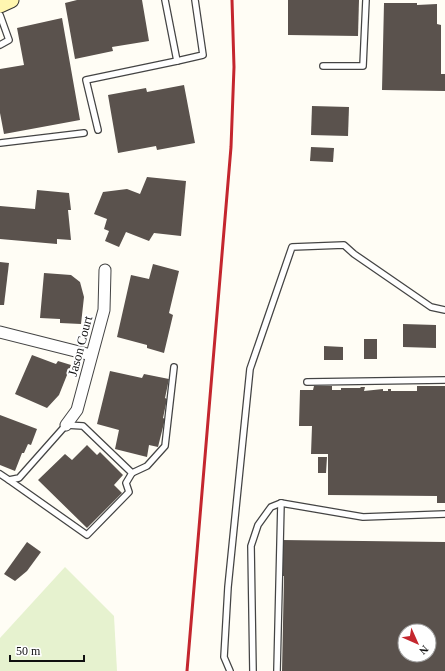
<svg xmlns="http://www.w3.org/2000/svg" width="445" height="671" viewBox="0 0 445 671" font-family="Georgia,serif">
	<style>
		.pitch { fill: #e6f2cf }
		.building { fill: #5a524d; fill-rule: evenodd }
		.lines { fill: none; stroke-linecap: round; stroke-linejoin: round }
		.lane-casing { stroke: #444; stroke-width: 8 }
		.street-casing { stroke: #444; stroke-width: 13 }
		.secondary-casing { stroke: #333; stroke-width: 17 }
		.lane { stroke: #fff; stroke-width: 5.5 }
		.street { stroke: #fff; stroke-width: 11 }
		.secondary { stroke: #fff6b0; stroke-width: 15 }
		.rail { stroke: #c4262e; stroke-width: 3 }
		.labels { text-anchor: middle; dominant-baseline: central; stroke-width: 4; stroke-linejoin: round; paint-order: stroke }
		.street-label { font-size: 13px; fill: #111; stroke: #fff }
	</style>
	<rect width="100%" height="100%" fill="#fffdf5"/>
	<path class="pitch" d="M 65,567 L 114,616 L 117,671 L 0,671 L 0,638 Z"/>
	<g class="building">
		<path d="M 77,0 L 142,0 L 149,41 L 112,47 L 113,51 L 75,59 L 65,3 Z"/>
		<path d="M 288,0 L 359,0 L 358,36 L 288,35 Z"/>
		<path d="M 384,3 L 417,3 L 417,5 L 437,4 L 437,24 L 441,25 L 441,74 L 445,74 L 445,91 L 382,90 Z"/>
		<path d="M 62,18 L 80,120 L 4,134 L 0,113 L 0,69 L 24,65 L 17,28 Z"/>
		<path d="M 184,85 L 195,143 L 157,150 L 156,146 L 118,153 L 108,95 L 146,88 L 147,92 Z"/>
		<path d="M 312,106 L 349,107 L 348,136 L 311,135 Z"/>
		<path d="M 311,147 L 334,148 L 333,162 L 310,161 Z"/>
		<path d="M 147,177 L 186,181 L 181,236 L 154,233 L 149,241 L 126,232 L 119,247 L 105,241 L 109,231 L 104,229 L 107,219 L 94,214 L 103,192 L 127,189 L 140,194 Z"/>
		<path d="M 37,190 L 69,193 L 71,210 L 68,210 L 71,240 L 57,239 L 57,244 L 0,239 L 0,206 L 35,209 Z"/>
		<path d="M 0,262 L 9,263 L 4,305 L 0,305 Z"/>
		<path d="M 153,264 L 179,271 L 169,313 L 173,315 L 164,353 L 147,348 L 147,345 L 117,337 L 131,275 L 149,279 Z"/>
		<path d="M 44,273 L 71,275 L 80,282 L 84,297 L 81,324 L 60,323 L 60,319 L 40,318 Z"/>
		<path d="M 403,324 L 436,325 L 436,348 L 403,347 Z"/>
		<rect x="364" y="339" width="13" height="20"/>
		<path d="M 324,346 L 343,347 L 343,360 L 324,360 Z"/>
		<path d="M 32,355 L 56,364 L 58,361 L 71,365 L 59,395 L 47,408 L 15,394 Z"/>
		<path d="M 110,371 L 142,378 L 144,374 L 169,379 L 165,398 L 167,399 L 163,418 L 165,419 L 158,447 L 149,445 L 147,457 L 115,449 L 119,430 L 97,424 Z"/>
		<path d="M 314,386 L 332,386 L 332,390 L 341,390 L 341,388 L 360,388 L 361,387 L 365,387 L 364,391 L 383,389 L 383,391 L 388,391 L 388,389 L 391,389 L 391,391 L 417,391 L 417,386 L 445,386 L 445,503 L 437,503 L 437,496 L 328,495 L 328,454 L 311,454 L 312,426 L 299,426 L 300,390 L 313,390 Z"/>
		<path d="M 0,415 L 37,429 L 31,445 L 28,444 L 24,453 L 22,453 L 15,471 L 0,465 Z"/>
		<path d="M 87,445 L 97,455 L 100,452 L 123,475 L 114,485 L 122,493 L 87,528 L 38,480 L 65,454 L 72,460 Z"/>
		<path d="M 318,457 L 327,457 L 326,473 L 318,473 Z"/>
		<path d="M 281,540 L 445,542 L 445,671 L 282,671 L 284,576 L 280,576 ZM 405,631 L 429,631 L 429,655 L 405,655 Z"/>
		<path d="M 27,542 L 41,552 L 27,571 L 15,581 L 4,574 Z"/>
	</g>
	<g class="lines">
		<g class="lane-casing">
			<g id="lane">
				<path d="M 165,0 L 177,61 L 203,55 L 195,0"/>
				<path d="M 0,15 L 9,40 L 0,45"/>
				<path d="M 323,66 L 363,66 L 366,0"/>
				<path d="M 98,130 L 86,80 L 177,61"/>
				<path d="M 0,143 L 84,133"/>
				<path d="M 307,382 L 445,380"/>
				<path d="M 0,474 L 9,480 L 19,478 L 66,425 L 83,426 L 132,473"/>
				<path d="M 9,480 L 87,535 L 129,492 L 126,483 L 132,473 L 147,466 L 165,446 L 174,367"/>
				<path d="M 230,671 L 224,657 L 228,587 L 250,369 L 292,247 L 344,245 L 354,254 L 431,307 L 445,310"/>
				<path d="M 253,671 L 251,546 L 258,525 L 271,507 L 281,503 L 363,517 L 445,514"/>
				<path d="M 277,671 L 281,503"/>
			</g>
		</g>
		<g class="street-casing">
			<g id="street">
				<path d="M 0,332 L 91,355"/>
				<path d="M 66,425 L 77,410 L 104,310 L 105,270"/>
			</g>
		</g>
		<g class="secondary-casing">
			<path id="secondary" d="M 0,5 L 11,0"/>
		</g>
		<use href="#lane" class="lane"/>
		<use href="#street" class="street"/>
		<use href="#secondary" class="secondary"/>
		<path class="rail" d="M 187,671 L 231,147 L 234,67 L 232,0"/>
	</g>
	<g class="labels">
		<g class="street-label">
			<text transform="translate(80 346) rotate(-75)">Jason Court</text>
		</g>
	</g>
	<g transform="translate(417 643) rotate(135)"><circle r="19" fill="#ffffff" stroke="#a0a0a0"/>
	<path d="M0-3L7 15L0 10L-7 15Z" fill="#c4262e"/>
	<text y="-6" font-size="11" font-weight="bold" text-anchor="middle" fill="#111111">N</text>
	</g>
	<path d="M10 655v6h74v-6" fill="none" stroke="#111111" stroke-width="2"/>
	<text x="16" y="655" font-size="12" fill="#111111" stroke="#ffffff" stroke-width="3" paint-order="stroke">50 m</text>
</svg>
